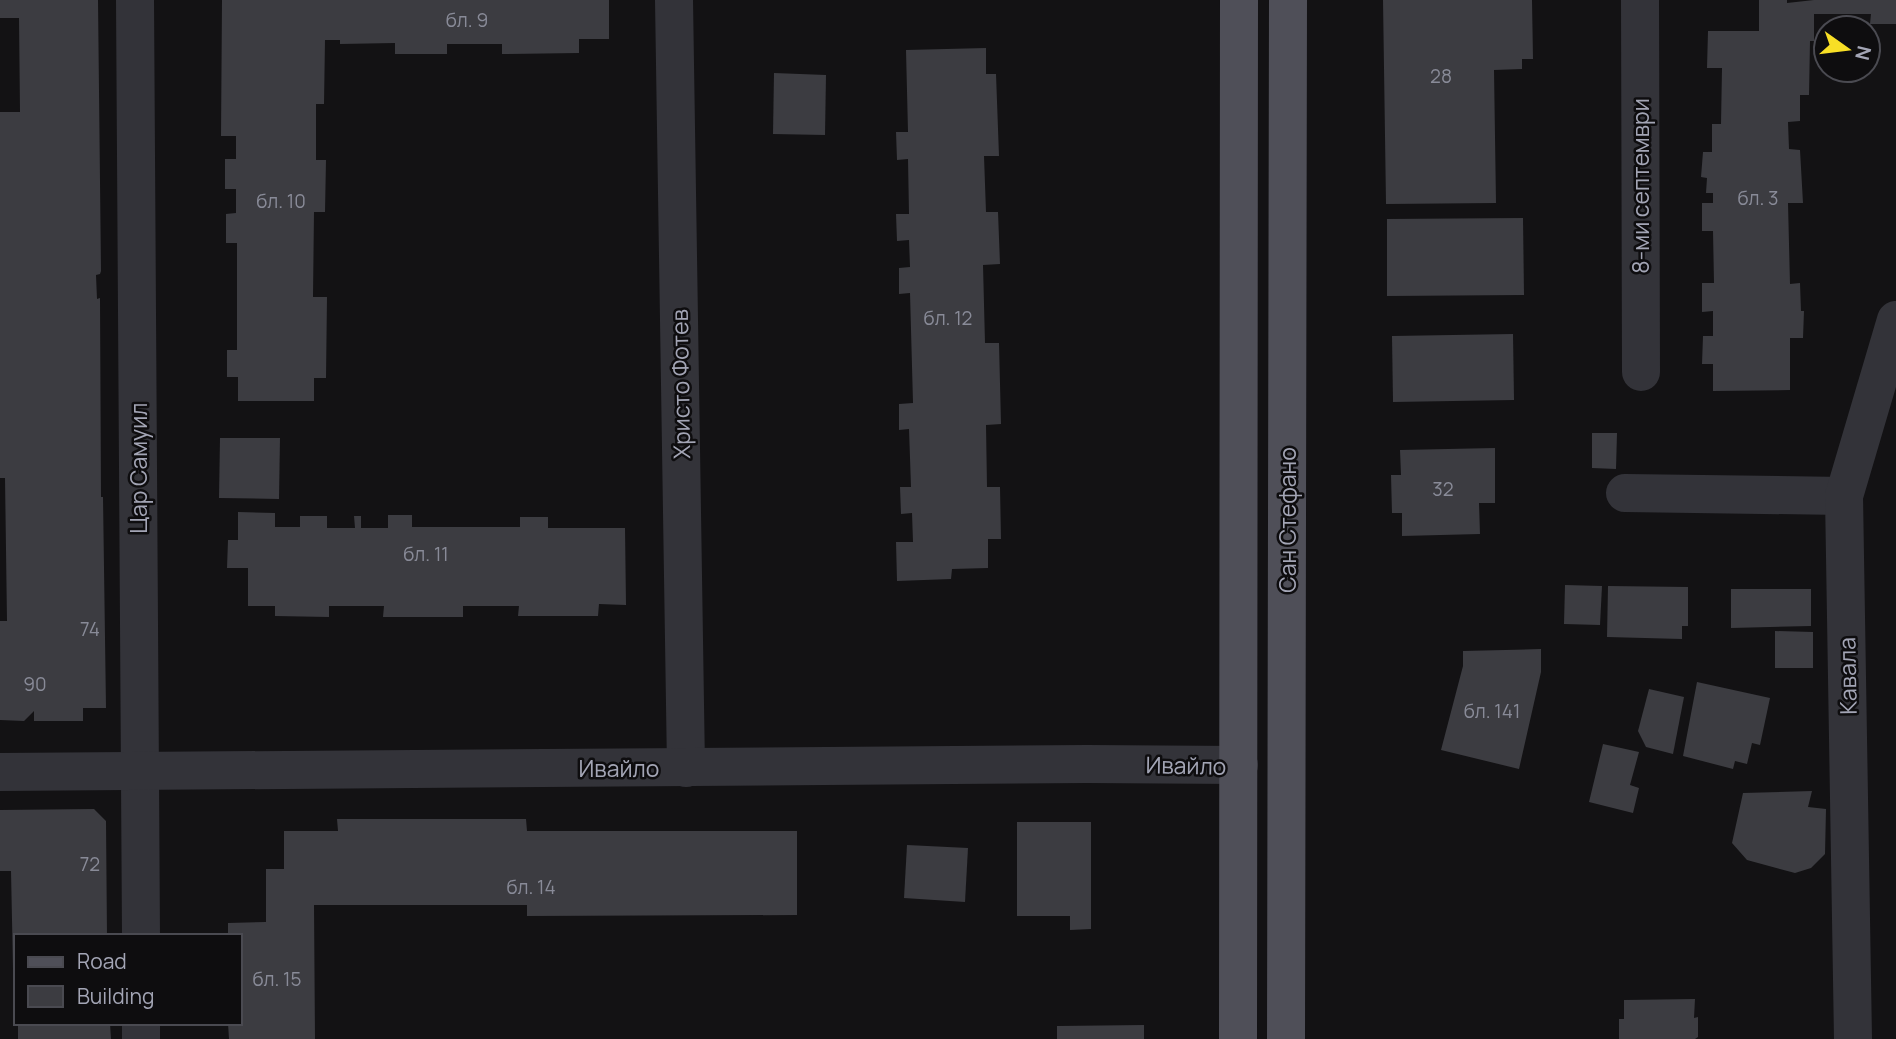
<svg xmlns="http://www.w3.org/2000/svg" width="1896" height="1039" viewBox="0 0 1896 1039" font-family="Manrope,sans-serif">
	<style>
		.building { fill: #3c3c41 }
		.lines { fill: none; stroke-linecap: round; stroke-linejoin: round }
		.minor { stroke: #333339; stroke-width: 38 }
		.major { stroke: #4f4f58; stroke-width: 38 }
		.labels { text-anchor: middle; dominant-baseline: central; stroke-width: 5; stroke-linejoin: round; paint-order: stroke }
		.number-label { font-size: 19px; fill: #898b98 }
		.street-label { font-size: 23px; fill: #a3a5b5; stroke: #0e0d0f }
	</style>
	<rect width="100%" height="100%" fill="#131214"/>
	<g class="building">
		<path d="M 0,0 L 98,0 L 101,271 L 100,274 L 96,275 L 97,299 L 100,298 L 101,497 L 103,497 L 106,708 L 83,708 L 83,721 L 34,721 L 34,711 L 24,721 L 0,720 L 0,621 L 7,621 L 5,478 L 0,478 L 0,112 L 20,112 L 19,18 L 0,18 Z"/>
		<path d="M 222,0 L 609,0 L 609,39 L 579,39 L 579,53 L 502,54 L 502,44 L 447,44 L 447,54 L 395,54 L 395,43 L 340,44 L 340,40 L 325,40 L 324,104 L 316,104 L 316,160 L 326,160 L 325,212 L 314,212 L 313,297 L 327,297 L 326,378 L 314,378 L 314,401 L 238,401 L 238,377 L 227,377 L 227,350 L 237,350 L 237,243 L 226,243 L 226,214 L 236,213 L 236,189 L 225,189 L 225,159 L 236,159 L 236,136 L 221,136 Z"/>
		<path d="M 1383,0 L 1532,0 L 1533,59 L 1522,59 L 1522,69 L 1494,70 L 1496,203 L 1386,204 Z"/>
		<path d="M 1759,0 L 1787,0 L 1787,3 L 1814,0 L 1896,0 L 1896,24 L 1870,24 L 1871,14 L 1814,14 L 1814,41 L 1810,41 L 1809,95 L 1800,95 L 1800,121 L 1788,122 L 1789,149 L 1800,150 L 1803,203 L 1788,203 L 1790,284 L 1800,283 L 1801,311 L 1804,311 L 1803,338 L 1790,338 L 1790,390 L 1713,391 L 1713,364 L 1702,364 L 1703,336 L 1713,336 L 1713,311 L 1702,312 L 1702,283 L 1714,283 L 1713,231 L 1702,231 L 1702,203 L 1713,203 L 1713,193 L 1706,193 L 1707,178 L 1701,177 L 1703,152 L 1712,152 L 1712,124 L 1721,124 L 1722,68 L 1707,68 L 1708,31 L 1759,31 Z"/>
		<path d="M 986,48 L 986,74 L 996,74 L 999,156 L 984,156 L 986,212 L 998,212 L 1000,264 L 983,265 L 985,343 L 999,343 L 1001,424 L 986,425 L 987,487 L 1000,487 L 1001,539 L 988,539 L 988,568 L 952,569 L 951,579 L 897,581 L 896,542 L 913,542 L 912,513 L 901,514 L 900,487 L 911,487 L 909,429 L 899,430 L 899,404 L 913,403 L 910,293 L 899,294 L 899,268 L 910,267 L 909,240 L 897,241 L 896,214 L 909,214 L 908,159 L 897,160 L 896,132 L 908,132 L 906,50 Z"/>
		<path d="M 774,73 L 826,75 L 825,135 L 773,134 Z"/>
		<path d="M 1523,218 L 1524,295 L 1387,296 L 1387,219 Z"/>
		<path d="M 1513,334 L 1514,400 L 1393,402 L 1392,336 Z"/>
		<path d="M 1592,433 L 1617,433 L 1616,469 L 1592,468 Z"/>
		<path d="M 220,438 L 280,438 L 279,499 L 219,498 Z"/>
		<path d="M 1495,448 L 1495,503 L 1479,503 L 1480,534 L 1402,536 L 1402,513 L 1392,513 L 1391,475 L 1401,475 L 1400,450 Z"/>
		<path d="M 238,512 L 275,513 L 275,527 L 300,527 L 300,516 L 327,516 L 327,528 L 355,528 L 354,516 L 361,516 L 361,528 L 388,528 L 388,515 L 412,515 L 412,527 L 520,527 L 520,517 L 548,517 L 548,528 L 625,528 L 626,605 L 599,604 L 598,616 L 518,616 L 519,606 L 463,606 L 463,617 L 383,617 L 384,606 L 329,606 L 329,617 L 275,616 L 275,606 L 248,606 L 248,568 L 227,568 L 228,540 L 238,540 Z"/>
		<path d="M 1565,585 L 1602,586 L 1600,625 L 1564,624 Z"/>
		<path d="M 1608,586 L 1688,587 L 1688,626 L 1682,626 L 1682,639 L 1607,637 Z"/>
		<path d="M 1731,589 L 1811,589 L 1811,626 L 1731,628 Z"/>
		<path d="M 1775,631 L 1813,632 L 1813,668 L 1775,668 Z"/>
		<path d="M 1541,649 L 1541,672 L 1519,769 L 1441,750 L 1463,666 L 1463,651 Z"/>
		<path d="M 1697,682 L 1770,698 L 1760,745 L 1752,743 L 1747,764 L 1735,761 L 1733,769 L 1683,756 Z"/>
		<path d="M 1649,689 L 1684,697 L 1673,754 L 1646,747 L 1638,731 Z"/>
		<path d="M 1603,744 L 1639,752 L 1630,785 L 1639,788 L 1633,813 L 1589,802 Z"/>
		<path d="M 1812,791 L 1808,807 L 1826,809 L 1825,854 L 1811,868 L 1795,873 L 1747,860 L 1732,843 L 1743,793 Z"/>
		<path d="M 94,809 L 106,821 L 107,936 L 16,936 L 16,969 L 13,969 L 11,871 L 0,871 L 0,810 Z"/>
		<path d="M 337,819 L 526,819 L 527,831 L 797,831 L 797,915 L 527,916 L 527,905 L 314,905 L 315,1039 L 229,1039 L 228,1023 L 240,1023 L 240,936 L 228,936 L 228,923 L 266,922 L 266,869 L 284,869 L 284,831 L 338,831 Z"/>
		<path d="M 1017,822 L 1091,822 L 1091,929 L 1070,930 L 1070,916 L 1017,916 Z"/>
		<path d="M 907,845 L 968,848 L 965,902 L 904,898 Z"/>
		<path d="M 1695,999 L 1694,1018 L 1698,1017 L 1698,1037 L 1695,1039 L 1619,1039 L 1619,1019 L 1624,1019 L 1624,1000 Z"/>
		<path d="M 18,1023 L 110,1023 L 111,1039 L 18,1039 Z"/>
		<path d="M 1144,1025 L 1144,1039 L 1057,1039 L 1057,1026 Z"/>
	</g>
	<g class="lines">
		<g class="minor">
			<path d="M 135,0 L 141,936"/>
			<path d="M 674,0 L 686,768"/>
			<path d="M 1640,0 L 1641,372"/>
			<path d="M 1625,493 L 1844,496"/>
			<path d="M 0,772 L 1087,764 L 1239,765"/>
			<path d="M 141,1023 L 141,1039"/>
			<path d="M 1853,1039 L 1844,496 L 1896,320"/>
		</g>
		<g class="major">
			<path d="M 1238,1039 L 1239,0"/>
			<path d="M 1286,1039 L 1288,0"/>
		</g>
	</g>
	<g class="labels">
		<g class="number-label">
			<text x="467" y="20">бл. 9</text>
			<text x="1441" y="76">28</text>
			<text x="1758" y="198">бл. 3</text>
			<text x="281" y="201">бл. 10</text>
			<text x="948" y="318">бл. 12</text>
			<text x="1443" y="489">32</text>
			<text x="426" y="554">бл. 11</text>
			<text x="90" y="629">74</text>
			<text x="35" y="684">90</text>
			<text x="1492" y="711">бл. 141</text>
			<text x="90" y="864">72</text>
			<text x="531" y="887">бл. 14</text>
			<text x="277" y="979">бл. 15</text>
		</g>
		<g class="street-label">
			<text transform="translate(1640 186) rotate(-90)">8-ми септември</text>
			<text transform="translate(680 384) rotate(-91)">Христо Фотев</text>
			<text transform="translate(138 468) rotate(-90)">Цар Самуил</text>
			<text transform="translate(1287 520) rotate(-90)">Сан Стефано</text>
			<text transform="translate(1847 676) rotate(-91)">Кавала</text>
			<text transform="translate(1186 765) rotate(1)">Ивайло</text>
			<text x="619" y="768">Ивайло</text>
		</g>
	</g>
	<rect x="14" y="934" width="228" height="91" fill="#0e0d0f" stroke="#4a4a51" stroke-width="2"/>
	<rect x="28" y="957" width="35" height="10" fill="#4f4f58" stroke="#4a4a51" stroke-width="2"/>
	<text x="77" y="969" font-size="21" fill="#a3a5b5">Road</text>
	<rect x="28" y="986" width="35" height="21" fill="#3c3c41" stroke="#4a4a51" stroke-width="2"/>
	<text x="77" y="1004" font-size="21" fill="#a3a5b5">Building</text>
	<g transform="translate(1847 49) rotate(104)"><circle r="33" fill="#0e0d0f" stroke="#4a4a51" stroke-width="2"/>
	<path d="M0-5L12 26L0 18L-12 26Z" fill="#f8df26"/>
	<text y="-10" font-size="19" font-weight="bold" text-anchor="middle" fill="#a3a5b5">N</text>
	</g>
</svg>
